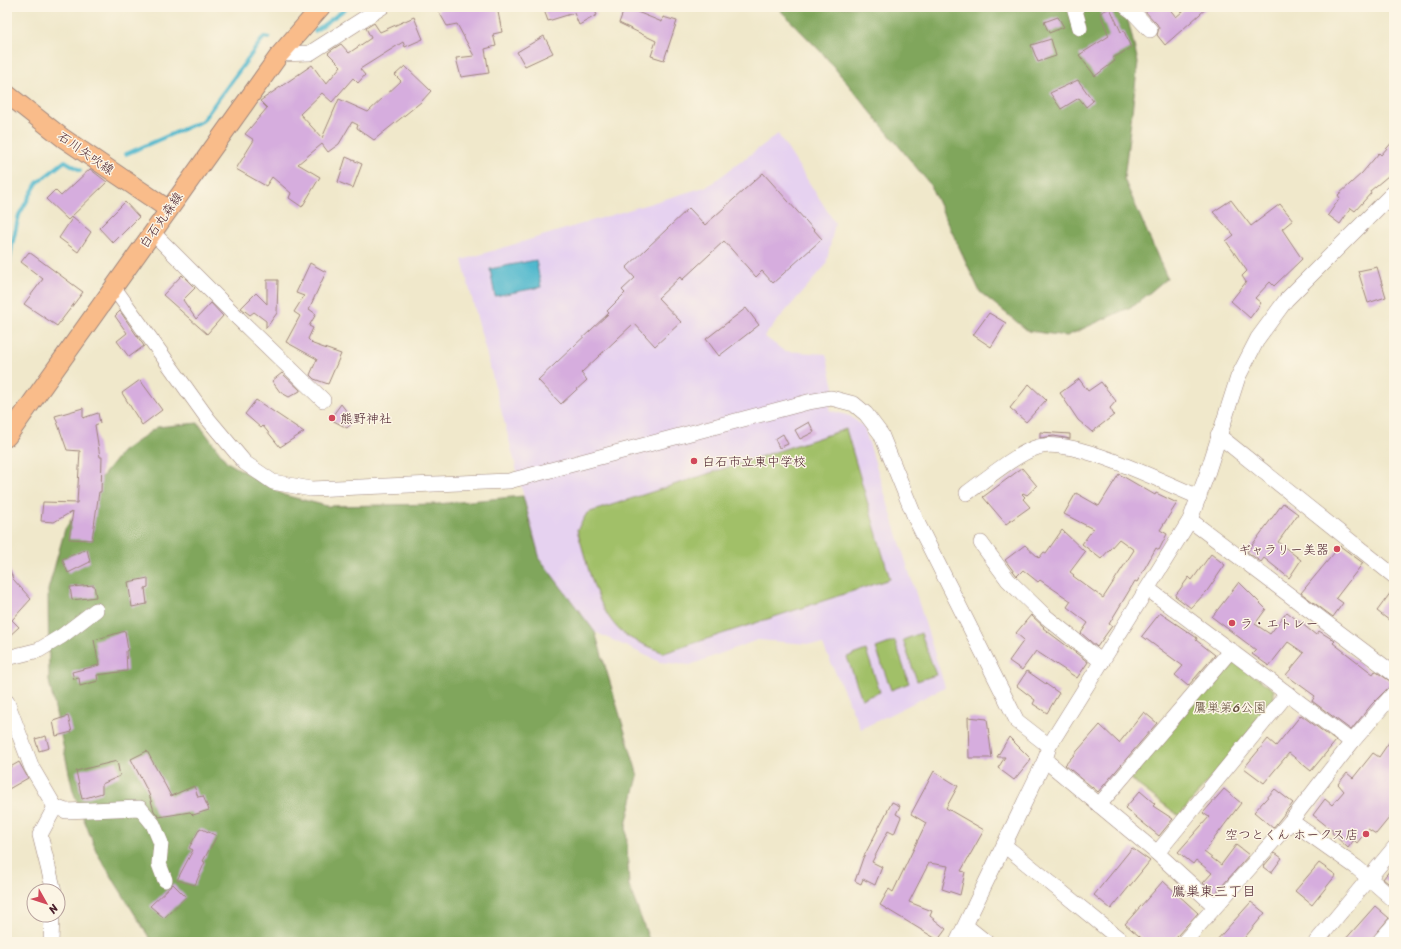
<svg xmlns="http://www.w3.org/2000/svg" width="1401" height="949" viewBox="0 0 1401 949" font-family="Sriracha,'Klee One',sans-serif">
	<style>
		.built { fill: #e6d2f0 }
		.green { fill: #a1c068; stroke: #76704a }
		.forest { fill: #80a65c; stroke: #656244 }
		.water { fill: #50b8cd; stroke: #4d6c7c }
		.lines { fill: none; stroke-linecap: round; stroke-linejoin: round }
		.stream { stroke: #50b8cd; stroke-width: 4 }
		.building { fill: #d6adde }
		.minor-casing { stroke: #9d847b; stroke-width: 16 }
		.major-casing { stroke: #9d847b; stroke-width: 20 }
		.minor { stroke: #fff; stroke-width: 15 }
		.major { stroke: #f9bc8a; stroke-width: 18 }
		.poi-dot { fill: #d1495b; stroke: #fcf5e5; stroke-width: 1.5 }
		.labels { text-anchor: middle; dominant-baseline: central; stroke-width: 3; stroke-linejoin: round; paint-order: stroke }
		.street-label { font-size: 13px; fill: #4a1f2b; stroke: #fcf5e5 }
		.poi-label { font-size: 13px; fill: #4a1f2b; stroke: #fcf5e5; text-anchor: start }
		.park-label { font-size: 13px; fill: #644f3d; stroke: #fcf5e5 }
		.neighbourhood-label { font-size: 14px; fill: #4a1f2b; stroke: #fcf5e5 }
	</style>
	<rect width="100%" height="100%" fill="#fcf5e5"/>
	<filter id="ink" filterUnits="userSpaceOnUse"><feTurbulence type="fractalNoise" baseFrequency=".025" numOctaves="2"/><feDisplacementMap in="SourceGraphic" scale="8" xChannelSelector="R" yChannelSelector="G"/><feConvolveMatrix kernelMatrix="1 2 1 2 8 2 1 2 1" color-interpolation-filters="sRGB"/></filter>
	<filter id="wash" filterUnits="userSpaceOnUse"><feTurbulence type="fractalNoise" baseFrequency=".012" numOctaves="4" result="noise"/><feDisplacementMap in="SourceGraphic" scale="16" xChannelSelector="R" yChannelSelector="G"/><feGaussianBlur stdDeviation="0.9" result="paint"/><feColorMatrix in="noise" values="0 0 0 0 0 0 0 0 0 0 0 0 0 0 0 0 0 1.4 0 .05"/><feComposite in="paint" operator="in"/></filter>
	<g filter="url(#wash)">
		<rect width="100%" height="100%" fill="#f0e8cb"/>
		<path class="built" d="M 778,134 L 835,223 L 826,265 L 764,336 L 784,351 L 826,354 L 834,387 L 829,410 L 850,416 L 864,427 L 945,687 L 861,729 L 823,645 L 757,640 L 690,665 L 660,662 L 595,632 L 540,559 L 462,260 L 708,186 Z"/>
		<g class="green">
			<path d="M 846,429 L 890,579 L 664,653 C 653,648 641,644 630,638 C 597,619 588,564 577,530 L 587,513 Z"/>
			<path d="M 921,633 L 936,675 L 917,681 L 903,640 Z"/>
			<path d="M 895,641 L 909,683 L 891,690 L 876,648 Z"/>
			<path d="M 866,650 L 880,692 L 862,699 L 847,657 Z"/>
			<path d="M 1226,663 L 1236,663 L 1274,690 L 1274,702 L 1179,816 L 1130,779 Z"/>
		</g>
		<g class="forest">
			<path d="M 777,7 L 1115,7 L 1127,16 L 1138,62 L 1124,179 L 1167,278 L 1135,305 L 1067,336 L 1028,331 L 980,292 L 929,183 L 824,55 Z"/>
			<path d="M 198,423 L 227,462 L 284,495 L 327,506 L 438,504 L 523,496 L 540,559 L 595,632 L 638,776 L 626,825 L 629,886 L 650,942 L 152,942 L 97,853 L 73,791 L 49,681 L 48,590 L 65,529 L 88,494 L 122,452 L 157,427 Z"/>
		</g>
		<path class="water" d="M 536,260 L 541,287 L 495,296 L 490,269 Z"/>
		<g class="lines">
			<g class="stream">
				<path d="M 315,31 L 348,7"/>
				<path d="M 126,154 L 202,121 L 264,37 L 269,38"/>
				<path d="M 7,279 L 12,245 L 19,215 L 37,183 L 65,161 L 80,170"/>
			</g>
		</g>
		<g id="blocks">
			<g class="building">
				<path d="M 445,7 L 497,7 L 502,32 L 493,34 L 496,46 L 485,49 L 489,73 L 461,77 L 456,58 L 474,56 L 457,24 L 447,26 L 438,10 Z"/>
				<path d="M 563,7 L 593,7 L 597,15 L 579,25 L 574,13 L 548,21 L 544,10 Z"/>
				<path d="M 625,7 L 662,22 L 663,17 L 677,21 L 664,60 L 651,56 L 656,41 L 619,23 Z"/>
				<path d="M 1141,7 L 1168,7 L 1176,17 L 1188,7 L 1208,7 L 1165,45 L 1157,35 L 1159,28 L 1157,24 Z"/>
				<path d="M 1110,8 L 1121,32 L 1124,31 L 1131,48 L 1113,58 L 1115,61 L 1095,76 L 1079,55 L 1109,36 L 1100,13 Z"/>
				<path d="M 414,17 L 423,39 L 405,47 L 403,42 L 360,69 L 365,75 L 358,83 L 353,78 L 332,102 L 322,93 L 300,114 L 322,138 L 339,99 L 368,112 L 401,81 L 395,75 L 405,66 L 431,91 L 421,102 L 374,140 L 357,128 L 358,125 L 352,122 L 339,144 L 328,152 L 322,144 L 298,164 L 320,177 L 302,207 L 289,198 L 291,193 L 272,177 L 266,186 L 236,169 L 254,140 L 245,134 L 267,108 L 260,101 L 312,65 L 326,84 L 341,66 L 328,53 L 333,49 L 341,44 L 349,53 L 371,38 L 366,28 L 374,23 L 380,32 Z"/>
				<path d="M 1058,17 L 1064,27 L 1049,33 L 1044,22 Z"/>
				<path d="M 544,36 L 553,53 L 525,66 L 517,52 Z"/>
				<path d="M 1051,39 L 1056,56 L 1038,62 L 1031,45 Z"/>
				<path d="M 1078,80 L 1093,101 L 1086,107 L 1079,98 L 1061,109 L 1050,93 Z"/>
				<path d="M 1394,140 L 1394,171 L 1370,191 L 1371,193 L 1355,211 L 1351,208 L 1340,224 L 1328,215 L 1340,198 L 1338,195 L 1362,173 L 1379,153 L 1381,155 Z"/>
				<path d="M 346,157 L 362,164 L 353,188 L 338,182 Z"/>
				<path d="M 90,169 L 107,182 L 68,220 L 46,199 L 55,190 L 61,196 Z"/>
				<path d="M 763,173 L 822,239 L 773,283 L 762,271 L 756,277 L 724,241 L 682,280 L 680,277 L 658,298 L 681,322 L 655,346 L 634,323 L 581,373 L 587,380 L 561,404 L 538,380 L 609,313 L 607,311 L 625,293 L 622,290 L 635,278 L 626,268 L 689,208 L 705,225 Z"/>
				<path d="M 1231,200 L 1251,226 L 1280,204 L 1293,220 L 1282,229 L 1302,259 L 1274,286 L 1270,282 L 1255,298 L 1261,303 L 1250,318 L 1231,301 L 1246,282 L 1242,276 L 1247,271 L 1226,241 L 1234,235 L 1213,212 Z"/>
				<path d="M 125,202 L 139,217 L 113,243 L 99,228 Z"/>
				<path d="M 73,217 L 91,232 L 78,252 L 59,238 Z"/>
				<path d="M 29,252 L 83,292 L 57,326 L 24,304 L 43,279 L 21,262 Z"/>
				<path d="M 310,263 L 326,272 L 309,309 L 316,314 L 309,326 L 313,328 L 308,339 L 313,344 L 341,354 L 328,384 L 314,379 L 310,375 L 317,359 L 286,342 L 300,316 L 294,312 L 304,296 L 296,293 Z"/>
				<path d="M 1377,267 L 1386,297 L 1368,303 L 1358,271 Z"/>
				<path d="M 182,275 L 195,288 L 183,300 L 196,319 L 211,303 L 223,316 L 207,334 L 163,295 Z"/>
				<path d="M 267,280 L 278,280 L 277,313 L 266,328 L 266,321 L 254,312 L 250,315 L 241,308 L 256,293 L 267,304 Z"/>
				<path d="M 746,308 L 759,325 L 719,356 L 706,339 Z"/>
				<path d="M 120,311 L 144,346 L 129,357 L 117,341 L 127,333 L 115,316 Z"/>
				<path d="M 989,313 L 1006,323 L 991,347 L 973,335 Z"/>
				<path d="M 282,373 L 300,390 L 300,391 L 289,397 L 280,392 L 272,381 Z"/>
				<path d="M 1079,379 L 1088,391 L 1101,382 L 1116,401 L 1110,408 L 1114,415 L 1092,432 L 1078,420 L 1060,393 Z"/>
				<path d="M 140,380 L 162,410 L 142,425 L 122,393 Z"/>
				<path d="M 1029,384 L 1046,400 L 1026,422 L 1010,408 Z"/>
				<path d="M 256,400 L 304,432 L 280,447 L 263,426 L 261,428 L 245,414 Z"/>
				<path d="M 341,404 L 354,421 L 347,428 L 330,419 Z"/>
				<path d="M 83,408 L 83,418 L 98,413 L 100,423 L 95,425 L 100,457 L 102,457 L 101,492 L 99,492 L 92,540 L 69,539 L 73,511 L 54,522 L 41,521 L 43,502 L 77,503 L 80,451 L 67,450 L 55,416 Z"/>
				<path d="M 809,422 L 814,432 L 800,439 L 795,430 Z"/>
				<path d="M 1040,432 L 1070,434 L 1070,439 L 1054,436 L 1040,438 Z"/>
				<path d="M 783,434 L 788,444 L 779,448 L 775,439 Z"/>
				<path d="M 1022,468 L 1037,486 L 1027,495 L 1023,493 L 1022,494 L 1025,497 L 1023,499 L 1030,507 L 1006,524 L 983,497 Z"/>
				<path d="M 1119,474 L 1155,495 L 1156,493 L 1177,503 L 1160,530 L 1167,534 L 1159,550 L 1156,548 L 1137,582 L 1135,581 L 1109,624 L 1112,626 L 1097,647 L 1081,633 L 1088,623 L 1067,607 L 1071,601 L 1040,580 L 1038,582 L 1023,570 L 1017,576 L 1005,560 L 1025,545 L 1039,558 L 1044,552 L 1046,553 L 1062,530 L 1085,552 L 1070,572 L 1074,575 L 1073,576 L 1103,598 L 1134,550 L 1119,539 L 1101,559 L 1082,544 L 1093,529 L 1064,514 L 1076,493 L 1099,506 Z"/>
				<path d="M 1283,503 L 1298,514 L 1278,542 L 1301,560 L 1289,578 L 1264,558 L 1261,562 L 1247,552 Z"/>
				<path d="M 1340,546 L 1363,563 L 1336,598 L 1343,603 L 1333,617 L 1301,593 Z"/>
				<path d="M 87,549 L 90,562 L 68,573 L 62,559 Z"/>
				<path d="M 1211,554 L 1225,565 L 1207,591 L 1191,608 L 1175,596 L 1189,577 L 1192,580 Z"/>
				<path d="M 10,570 L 13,579 L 31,599 L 12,620 L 19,627 L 7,638 L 7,571 Z"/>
				<path d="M 148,578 L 148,587 L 145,588 L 147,604 L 132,607 L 128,582 Z"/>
				<path d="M 1239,582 L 1266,609 L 1255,624 L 1270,634 L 1287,612 L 1316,635 L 1319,631 L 1335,641 L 1333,643 L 1373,674 L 1375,671 L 1393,683 L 1372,704 L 1351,730 L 1312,701 L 1315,696 L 1286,675 L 1304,653 L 1288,642 L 1269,666 L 1252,654 L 1256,650 L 1212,617 Z"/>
				<path d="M 94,585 L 96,597 L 72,600 L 70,587 Z"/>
				<path d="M 1394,588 L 1394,624 L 1377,611 Z"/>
				<path d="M 1160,613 L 1197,638 L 1196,640 L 1215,655 L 1188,686 L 1175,675 L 1183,666 L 1142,636 Z"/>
				<path d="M 1031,615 L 1044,627 L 1043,628 L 1088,662 L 1077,678 L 1036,651 L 1022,670 L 1009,661 L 1024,640 L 1016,633 Z"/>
				<path d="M 125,631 L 128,650 L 126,651 L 127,671 L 97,675 L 98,681 L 80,686 L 79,678 L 74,679 L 72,672 L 99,665 L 94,640 Z"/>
				<path d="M 1027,671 L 1059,693 L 1047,713 L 1033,704 L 1035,700 L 1017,686 Z"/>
				<path d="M 1144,712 L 1157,723 L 1098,792 L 1065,765 L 1100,725 L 1119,743 Z"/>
				<path d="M 1301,715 L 1336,741 L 1311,771 L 1289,753 L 1264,783 L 1244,768 L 1268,739 L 1276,746 Z"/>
				<path d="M 68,716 L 72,732 L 56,736 L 53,721 Z"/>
				<path d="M 968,717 L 987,719 L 992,758 L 969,758 Z"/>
				<path d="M 1394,735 L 1394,812 L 1376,834 L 1368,829 L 1357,843 L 1354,840 L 1348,848 L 1332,833 L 1333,831 L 1313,815 L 1325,799 L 1332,805 L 1344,791 L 1338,784 L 1347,773 L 1353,778 L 1373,753 L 1379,757 Z"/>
				<path d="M 46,736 L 49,748 L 39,751 L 35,739 Z"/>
				<path d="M 1009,737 L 1031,759 L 1014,780 L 998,768 L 1005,757 L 997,757 Z"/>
				<path d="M 147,751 L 171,796 L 194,786 L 198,797 L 203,796 L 209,810 L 193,815 L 190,812 L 159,817 L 154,811 L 149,794 L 131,759 Z"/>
				<path d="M 117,761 L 120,776 L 102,784 L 102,793 L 82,799 L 76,771 Z"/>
				<path d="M 19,762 L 28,778 L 7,790 L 7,769 Z"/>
				<path d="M 934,771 L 958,786 L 946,808 L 984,830 L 961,871 L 965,872 L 960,895 L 942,889 L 948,866 L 929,863 L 909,902 L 932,911 L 930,916 L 946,929 L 938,940 L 880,905 L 889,889 L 893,892 L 926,823 L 911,814 Z"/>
				<path d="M 1224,789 L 1241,803 L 1204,852 L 1221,865 L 1236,845 L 1249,855 L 1215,894 L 1203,883 L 1212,873 L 1196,860 L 1193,864 L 1178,852 L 1209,817 L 1203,813 Z"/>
				<path d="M 1275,789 L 1293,803 L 1273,828 L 1254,812 Z"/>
				<path d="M 1140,791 L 1155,804 L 1153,806 L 1173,819 L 1159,836 L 1125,808 Z"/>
				<path d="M 892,802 L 900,806 L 896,814 L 901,817 L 894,834 L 888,831 L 872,862 L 882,867 L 875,885 L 863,879 L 861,884 L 855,881 L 863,858 Z"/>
				<path d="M 200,828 L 217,836 L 203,861 L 205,862 L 195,885 L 177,880 L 193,850 L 189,848 Z"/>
				<path d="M 1132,848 L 1150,861 L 1111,909 L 1094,895 Z"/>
				<path d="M 1275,853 L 1282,858 L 1271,873 L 1263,867 Z"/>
				<path d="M 1319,863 L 1336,875 L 1312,905 L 1295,891 Z"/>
				<path d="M 1394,865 L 1394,888 L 1383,879 Z"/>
				<path d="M 1163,881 L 1198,913 L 1177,936 L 1175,942 L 1146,942 L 1125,924 Z"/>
				<path d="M 173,884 L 186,897 L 164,918 L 150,906 Z"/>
				<path d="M 1251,902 L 1265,913 L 1241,942 L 1215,942 Z"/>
				<path d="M 1375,906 L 1389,918 L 1369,942 L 1343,942 Z"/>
			</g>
		</g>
	</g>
	<g filter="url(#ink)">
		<use href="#blocks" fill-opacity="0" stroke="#9d847b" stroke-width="1"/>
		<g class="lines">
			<g class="minor-casing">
				<g id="minor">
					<path d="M 1074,7 L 1080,28"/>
					<path d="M 1126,7 L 1133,12 L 1150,30"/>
					<path d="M 280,54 L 310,53 L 382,7"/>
					<path d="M 152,232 L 240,320 L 323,400"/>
					<path d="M 114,288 L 208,419 L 245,463 L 273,482 L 311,489 L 509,481 L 808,402 L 831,398 L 854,404 L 866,414 L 881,434 L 916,520 L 1017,721 L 1049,746"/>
					<path d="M 1218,435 L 1394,576"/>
					<path d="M 967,493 C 985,480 1017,453 1038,447 C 1072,436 1164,483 1199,497"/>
					<path d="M 1190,520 L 1394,674"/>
					<path d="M 981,543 L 1008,580 L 1045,616 L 1102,662"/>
					<path d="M 1148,589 L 1352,742"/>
					<path d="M 7,658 L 39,650 L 62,636 L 96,610"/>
					<path d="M 7,702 L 32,768 L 55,807 L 40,835 L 54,891"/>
					<path d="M 1045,760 L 1157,853 L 1215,906"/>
					<path d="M 1099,805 L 1231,650"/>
					<path d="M 55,807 L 66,811 L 140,808 L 153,824 L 161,843 L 159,864 L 165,880"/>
					<path d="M 1291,821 L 1356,867 L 1394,900"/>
					<path d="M 1004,845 L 1123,942"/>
					<path d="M 1157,853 L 1287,694"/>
					<path d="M 966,926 L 986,942"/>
					<path d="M 51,942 L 52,915"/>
					<path d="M 957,942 L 1045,760 L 1049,746 L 1190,520 L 1207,474 L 1238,377 L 1258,338 L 1286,300 L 1394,192"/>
					<path d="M 1184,942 L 1291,821 L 1352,742 L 1394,693"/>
					<path d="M 1316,942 L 1394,848"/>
					<path d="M 1379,942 L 1394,925"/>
				</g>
			</g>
			<g class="major-casing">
				<g id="major">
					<path d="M 7,94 L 63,138 L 168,209"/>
					<path d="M 7,437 L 280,54 L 321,7"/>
				</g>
			</g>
			<use href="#minor" class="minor"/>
			<use href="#major" class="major"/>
		</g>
	</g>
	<g class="poi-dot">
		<circle cx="332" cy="418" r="4"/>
		<circle cx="694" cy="461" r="4"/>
		<circle cx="1337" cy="549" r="4"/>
		<circle cx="1232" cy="623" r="4"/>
		<circle cx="1366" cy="834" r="4"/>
	</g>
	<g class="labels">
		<g class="street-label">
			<text transform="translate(86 153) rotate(35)">石川矢吹線</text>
			<text transform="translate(161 220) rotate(-55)">白石丸森線</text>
		</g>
		<g class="poi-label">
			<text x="340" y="418">熊野神社</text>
			<text x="702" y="461">白石市立東中学校</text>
			<text x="1329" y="549" text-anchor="end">ギャラリー美器</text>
			<text x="1240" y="623">ラ・エトレー</text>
			<text x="1358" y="834" text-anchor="end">空つとくん ホークス店</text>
		</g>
		<g class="park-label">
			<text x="1230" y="707">鷹巣第6公園</text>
		</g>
		<g class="neighbourhood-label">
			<text x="1214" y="891">鷹巣東三丁目</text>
		</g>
	</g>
	<rect width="1401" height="949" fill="none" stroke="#fcf5e5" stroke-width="24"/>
	<g transform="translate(46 903) rotate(129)"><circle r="19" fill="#fcf5e5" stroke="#b59f9b"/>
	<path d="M0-3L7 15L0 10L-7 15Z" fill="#d1495b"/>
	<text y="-6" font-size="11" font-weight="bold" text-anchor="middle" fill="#4a1f2b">N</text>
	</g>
</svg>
